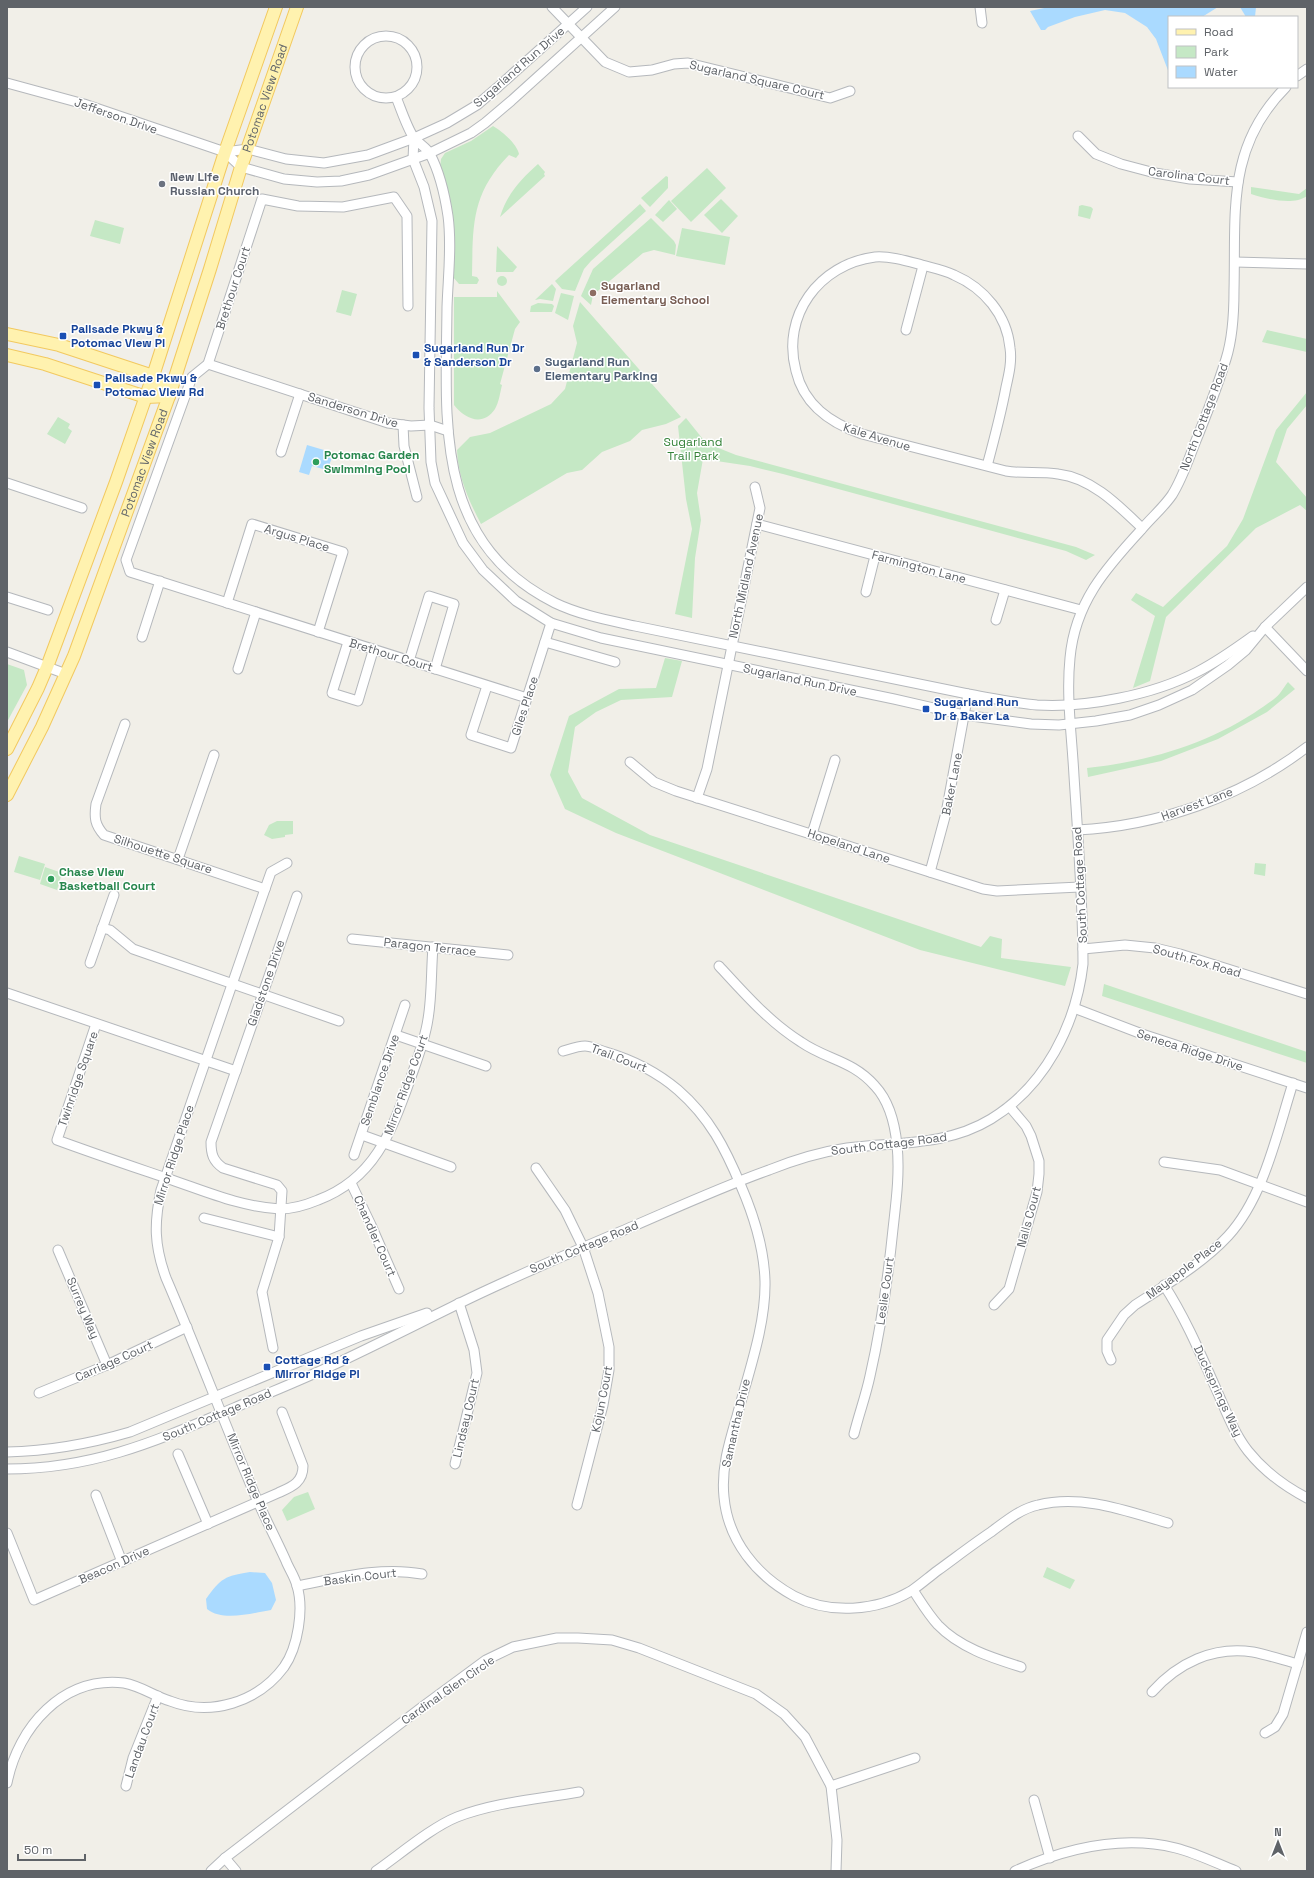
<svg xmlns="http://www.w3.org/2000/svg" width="1314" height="1878" viewBox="0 0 1314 1878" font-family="'Space Grotesk',sans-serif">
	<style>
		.green { fill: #c5e8c5 }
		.water { fill: #aadaff }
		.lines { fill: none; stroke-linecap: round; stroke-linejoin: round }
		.minor-casing { stroke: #b5b8bc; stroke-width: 11 }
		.major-casing { stroke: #f2c960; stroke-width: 14 }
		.minor { stroke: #fff; stroke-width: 9 }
		.major { stroke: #fff2af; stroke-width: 12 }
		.worship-dot { fill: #6b7280; stroke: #fff; stroke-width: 1.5 }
		.education-dot { fill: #8d6e63; stroke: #fff; stroke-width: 1.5 }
		.transit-dot { fill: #1a4fb4; stroke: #fff; stroke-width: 1.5 }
		.service-dot { fill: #5c6f8a; stroke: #fff; stroke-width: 1.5 }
		.leisure-dot { fill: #2e9e5b; stroke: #fff; stroke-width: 1.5 }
		.labels { text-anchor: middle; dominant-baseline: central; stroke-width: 3; stroke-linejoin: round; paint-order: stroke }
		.street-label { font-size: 12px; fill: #5f6368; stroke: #fff }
		.worship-label { font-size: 12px; font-weight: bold; fill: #5b616d; stroke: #fff; text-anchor: start }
		.education-label { font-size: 12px; font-weight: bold; fill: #785e54; stroke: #fff; text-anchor: start }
		.transit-label { font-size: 12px; font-weight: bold; fill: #164399; stroke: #fff; text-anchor: start }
		.service-label { font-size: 12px; font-weight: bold; fill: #4e5e75; stroke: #fff; text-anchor: start }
		.park-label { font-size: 12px; fill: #348238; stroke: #fff }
		.leisure-label { font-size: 12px; font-weight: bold; fill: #27864d; stroke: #fff; text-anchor: start }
	</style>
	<rect width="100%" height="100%" fill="#f1efe8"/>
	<g class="green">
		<path d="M 493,126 C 502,131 517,144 519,154 L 516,158 L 509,155 C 471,194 473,225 472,276 L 477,277 L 479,280 L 477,284 L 459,284 L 453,277 L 453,221 L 451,205 L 440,168 L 441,159 L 445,153 L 471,141 Z"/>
		<path d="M 538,164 L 545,172 L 544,174 L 545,176 L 500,217 C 507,194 521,179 538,164 Z"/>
		<path d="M 707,168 L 726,188 L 691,222 L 671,201 Z"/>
		<path d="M 666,176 L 668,177 L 668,188 L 650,207 L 641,198 Z"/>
		<path d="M 1251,187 L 1299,194 L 1307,188 L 1307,196 C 1293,206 1267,199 1251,194 Z"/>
		<path d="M 721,199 L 738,216 L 722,233 L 704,215 Z"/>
		<path d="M 669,200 L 677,209 L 663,222 L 655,215 Z"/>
		<path d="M 640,204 L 646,211 L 591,261 L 584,269 L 575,291 L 562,289 L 555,281 Z"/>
		<path d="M 1082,205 L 1091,207 L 1093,209 L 1090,219 L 1078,216 L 1079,206 Z"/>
		<path d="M 651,218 L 674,241 L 676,245 L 675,255 L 654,250 L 643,253 L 593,295 L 591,305 L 581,296 L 593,269 Z"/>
		<path d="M 95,220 L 124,228 L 120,244 L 90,236 Z"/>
		<path d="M 682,228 L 730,237 L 725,265 L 676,256 Z"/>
		<path d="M 497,246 L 517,267 L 513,272 L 496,272 Z"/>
		<circle cx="502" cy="281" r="5"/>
		<path d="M 552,284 L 556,289 L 553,301 L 540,299 L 535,300 Z"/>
		<path d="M 342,290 L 357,294 L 351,316 L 336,312 Z"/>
		<path d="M 497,291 L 520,322 L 515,329 L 500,384 L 502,385 C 500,393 499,402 495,409 C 483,427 465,419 454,405 L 454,297 L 497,297 Z"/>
		<path d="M 561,293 L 574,296 L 568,320 L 555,313 Z"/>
		<path d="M 580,302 L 681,417 L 666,424 L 642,430 L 630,441 L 602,452 L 582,470 L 567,473 L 481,524 C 469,501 458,477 457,450 L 470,437 L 490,433 L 551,404 L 565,389 L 577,343 L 573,326 Z"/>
		<path d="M 538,303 L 552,304 L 554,306 L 552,312 L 530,312 L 531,306 Z"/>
		<path d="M 1267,330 L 1307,339 L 1307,352 L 1262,342 Z"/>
		<path d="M 1307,392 L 1307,405 L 1287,429 L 1276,462 L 1307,498 L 1307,511 L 1300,505 L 1256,528 L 1166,617 L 1150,681 L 1133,688 L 1155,616 L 1131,600 L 1136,593 L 1163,607 L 1227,546 L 1243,519 L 1276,430 Z"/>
		<path d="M 58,417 L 70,424 L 68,428 L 72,431 L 65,444 L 47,434 Z"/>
		<path d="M 686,418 L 706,443 L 736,455 L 1076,547 L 1095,555 L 1086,560 L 1066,551 L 783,474 L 750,466 L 703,459 L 697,493 L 701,520 L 695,558 L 692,618 L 675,614 L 692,529 L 686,499 L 678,426 Z"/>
		<path d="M 665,658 L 682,661 L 672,697 L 621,700 L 596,712 L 575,727 L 568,772 L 582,798 L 650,835 L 981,947 L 990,936 L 1002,939 L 1001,958 L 1071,967 L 1065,986 L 920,950 L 616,833 L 565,809 L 550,775 L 569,716 L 619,689 L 656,688 Z"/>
		<path d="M 7,664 L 24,670 L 27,685 L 7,722 Z"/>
		<path d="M 1288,682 L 1295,689 L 1267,712 L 1218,739 L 1161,761 L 1088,777 L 1087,768 C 1146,762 1204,745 1254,713 C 1261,708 1268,704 1274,699 C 1280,695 1283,688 1288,682 Z"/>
		<path d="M 277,821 L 293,821 L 293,834 L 285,835 L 285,837 L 272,839 L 264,835 L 269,825 Z"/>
		<path d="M 19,856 L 45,864 L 40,880 L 14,872 Z"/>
		<path d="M 1255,863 L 1266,864 L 1265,876 L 1254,874 Z"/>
		<path d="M 45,867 L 62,873 L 57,890 L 40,884 Z"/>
		<path d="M 1104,984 L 1307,1052 L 1307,1063 L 1102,996 Z"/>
		<path d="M 308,1492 L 315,1509 L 287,1521 L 282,1510 L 294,1497 Z"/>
		<path d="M 1047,1567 L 1075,1580 L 1070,1589 L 1043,1577 Z"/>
	</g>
	<g class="water">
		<path d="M 1049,7 L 1218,7 L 1202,17 L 1169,17 L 1169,73 L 1156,39 L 1147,27 L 1125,13 L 1105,10 L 1075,17 L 1048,27 L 1045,30 L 1041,30 L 1030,11 Z"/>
		<path d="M 1240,7 L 1256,7 L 1255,17 L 1246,17 Z"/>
		<path d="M 307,445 L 334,453 L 327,470 L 312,466 L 309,475 L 299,472 Z"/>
		<path d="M 250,1572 L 265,1573 L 272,1583 L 276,1600 L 271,1610 C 252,1613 223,1622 207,1609 L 206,1599 C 221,1578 225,1576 250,1572 Z"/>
	</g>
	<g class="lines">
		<g class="minor-casing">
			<g id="minor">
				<path d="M 552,7 L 605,62 L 629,72 L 652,70 L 674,64 L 688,63 L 830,98 L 850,91"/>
				<path d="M 980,7 L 982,23"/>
				<circle cx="386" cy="67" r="31"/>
				<path d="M 1297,76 L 1307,69"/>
				<path d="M 7,83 L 84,104 L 225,152 L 248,149 L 286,159 L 324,163 L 368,155 L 414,138 L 447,123 L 477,105 L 498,87 L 587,7"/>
				<path d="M 396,97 C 401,109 407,128 414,138 C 419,144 427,148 430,154 C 440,173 445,196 448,216 C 452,246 448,277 447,307 C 446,421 433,542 555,603 C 580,615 608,620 635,626 L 968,694 C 991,698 1014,703 1037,705 C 1086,708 1153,695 1197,672 C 1217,662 1235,649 1253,636"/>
				<path d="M 1078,136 L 1096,154 L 1121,164 L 1155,173 L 1190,179 L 1238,182"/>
				<path d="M 414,138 L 413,159 L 424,187 L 432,221 L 429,408 L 431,462 L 435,483 L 463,543 L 483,570 L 516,601 L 551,623 L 601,638 L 894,699 L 964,715 L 1031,724 L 1059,725 L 1096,721 L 1130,715 L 1159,705 L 1192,690 L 1228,665 L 1246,650 L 1265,627 L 1307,587"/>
				<path d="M 225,152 L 241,167 L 284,179 L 317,182 L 341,181 L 369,175 L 430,153 L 471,133 L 485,123 L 511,101 L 615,7"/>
				<path d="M 1235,262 L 1307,264"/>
				<path d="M 408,306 L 407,216 L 394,197 L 343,207 L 298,206 L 262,199 L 208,364 L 192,377 L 126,560 L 130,572 L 527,698"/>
				<path d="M 906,330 L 923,266"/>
				<path d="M 208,364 L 388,423 L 411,426 L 430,425 L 448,431"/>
				<path d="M 403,425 L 404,446 L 417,497"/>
				<path d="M 281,452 L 300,394"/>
				<path d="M 987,466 C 994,440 1001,414 1006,387 C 1009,374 1012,361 1010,348 C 1007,315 984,288 954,275 C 944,270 933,268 922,265 C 907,261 891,256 875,257 C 819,264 781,316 796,371 C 804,405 830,423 862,434 L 1006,471 C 1024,474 1041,471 1058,474 C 1092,478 1119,506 1142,528"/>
				<path d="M 7,483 L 82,508"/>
				<path d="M 757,524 L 1081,610"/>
				<path d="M 866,592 L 875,556"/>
				<path d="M 7,597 L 48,610"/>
				<path d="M 227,603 L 252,524 L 343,552 L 318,632"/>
				<path d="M 996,620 L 1005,590"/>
				<path d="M 1265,627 L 1307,671"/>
				<path d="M 142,637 L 160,581"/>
				<path d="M 348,642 L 332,693 L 358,701 L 373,651"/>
				<path d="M 545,642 L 615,662"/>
				<path d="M 7,652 L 66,674"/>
				<path d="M 409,661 L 429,596 L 454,604 L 435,669"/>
				<path d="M 238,669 L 256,612"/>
				<path d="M 487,686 L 471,735 L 511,748 L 551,623"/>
				<path d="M 125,724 L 96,804 C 94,818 95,825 104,835 L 265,889"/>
				<path d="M 630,762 L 654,782 L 676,791 L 983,889 L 997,891 L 1080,887"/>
				<path d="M 697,798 L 707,769 L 760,508 L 755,487"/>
				<path d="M 1077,830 C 1158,826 1242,797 1307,747"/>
				<path d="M 812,834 L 835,760"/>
				<path d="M 178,859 L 214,755"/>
				<path d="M 930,872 L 946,813 L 968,694"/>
				<path d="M 102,928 L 110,930 L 133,949 L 339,1021"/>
				<path d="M 352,939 L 508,955"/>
				<path d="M 1083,949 L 1125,945 L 1155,948 L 1180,954 L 1307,994"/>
				<path d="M 90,963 L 114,895"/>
				<path d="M 719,966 C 744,993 769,1022 801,1042 C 827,1060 852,1060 875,1086 C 889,1101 895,1125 897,1145 C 900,1173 896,1202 893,1229 C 888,1278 881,1328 870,1376 C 866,1395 859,1414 854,1434"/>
				<path d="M 7,993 L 236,1071"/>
				<path d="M 1074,1008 L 1142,1034 L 1307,1088"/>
				<path d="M 96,1024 L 57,1140 C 95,1154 134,1167 172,1180 C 207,1192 242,1207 280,1209 C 293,1209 306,1205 318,1200 C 374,1179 391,1133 410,1080 C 417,1060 425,1040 428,1019 C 432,996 431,971 433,947"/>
				<path d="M 396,1035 L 486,1066"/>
				<path d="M 563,1051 C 570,1049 578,1046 585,1046 C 591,1046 599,1050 606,1052 C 633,1060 657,1072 678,1090 C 710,1118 725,1148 741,1186 C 754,1216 764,1248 765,1281 C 766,1325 748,1374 737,1416 C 729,1443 721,1469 724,1497 C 728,1541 757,1576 794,1596 C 830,1615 877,1611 911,1591 C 920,1585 929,1577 937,1571 C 955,1558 973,1544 991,1532 C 1006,1521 1020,1509 1038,1505 C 1082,1494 1126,1511 1168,1523"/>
				<path d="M 362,1135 L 451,1167"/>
				<path d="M 354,1155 L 405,1005"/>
				<path d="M 1164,1162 L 1220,1170 L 1307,1202"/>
				<path d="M 536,1168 L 565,1210 L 583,1247 L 598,1293 L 609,1347 L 609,1370 L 603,1405 L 577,1505"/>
				<path d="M 351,1183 L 371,1225 L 399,1289"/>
				<path d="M 204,1218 L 279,1237"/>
				<path d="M 58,1250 L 107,1365"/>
				<path d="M 1164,1285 C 1186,1319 1201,1355 1217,1391 C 1226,1411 1234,1433 1248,1451 C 1264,1471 1284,1486 1307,1498"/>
				<path d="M 994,1305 L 1009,1289 L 1037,1192 L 1039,1174 L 1039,1161 L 1031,1136 L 1026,1126 L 1010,1107"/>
				<path d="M 273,1348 L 262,1292 L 279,1237 L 282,1191 L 277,1185 L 223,1168 C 213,1161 211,1154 211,1142 L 297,896"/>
				<path d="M 1111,1360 L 1107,1351 L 1107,1340 L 1124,1315 L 1135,1305 C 1167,1284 1202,1264 1228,1236 C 1264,1197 1277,1133 1293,1083"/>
				<path d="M 39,1393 L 107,1365 L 187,1327"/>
				<path d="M 7,1452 C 49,1451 89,1444 130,1432 L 361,1336 L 427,1313"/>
				<path d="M 178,1454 L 208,1524"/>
				<path d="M 455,1464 L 477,1373 L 474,1350 L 459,1303"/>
				<path d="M 7,1469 C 94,1469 156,1441 234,1408 C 266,1394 299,1381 331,1366 C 374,1346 417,1324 460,1303 C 517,1275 577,1250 636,1225 C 680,1206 724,1186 769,1170 C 794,1160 820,1152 847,1148 C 896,1142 947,1146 991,1119 C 1045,1086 1076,1025 1083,964 C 1083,901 1078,838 1074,776 C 1072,737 1066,697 1070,658 C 1075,603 1105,569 1141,530 C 1151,518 1163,508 1172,495 C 1182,479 1188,461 1195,443 C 1206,416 1217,388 1226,359 C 1233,337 1234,313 1234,290 C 1236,212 1226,147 1286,87"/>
				<path d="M 96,1495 L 122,1562"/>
				<path d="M 7,1533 L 34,1600 L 278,1493 C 291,1487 303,1483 303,1466 L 282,1412"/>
				<path d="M 297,1586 C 338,1578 381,1566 422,1574"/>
				<path d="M 913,1590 C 921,1602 928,1614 938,1625 C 960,1648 993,1658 1021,1667"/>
				<path d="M 1152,1692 C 1178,1663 1213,1646 1253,1652 C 1268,1655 1283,1660 1298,1664"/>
				<path d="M 1265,1733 L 1275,1727 L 1283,1714 L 1307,1632"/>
				<path d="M 7,1783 C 18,1727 63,1676 124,1683 C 141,1686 154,1696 170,1701 C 211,1717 258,1702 284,1667 C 298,1647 304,1609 297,1586 C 295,1577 289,1569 286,1561 C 277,1541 267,1522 258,1502 C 226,1428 198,1352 166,1278 C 154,1245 154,1223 161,1190 L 265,889 L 271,872 L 287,863"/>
				<path d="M 126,1786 L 133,1758 L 158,1696"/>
				<path d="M 831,1786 L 915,1758"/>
				<path d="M 1034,1800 L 1050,1858"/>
				<path d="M 225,1858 L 236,1871"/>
				<path d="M 211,1871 L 225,1858 L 422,1707 L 486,1660 L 513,1647 L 557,1638 L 578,1638 L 612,1640 L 639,1648 L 756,1694 L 784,1714 L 805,1737 L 831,1786 L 837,1840 L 836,1871"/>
				<path d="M 376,1871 C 399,1855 432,1827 457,1817 C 496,1802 539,1799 579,1792"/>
				<path d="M 1015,1871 C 1064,1849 1122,1835 1176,1848 C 1196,1853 1216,1863 1236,1871"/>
			</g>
		</g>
		<g class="major-casing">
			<g id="major">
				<path d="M 7,334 L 59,345 L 153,376 L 169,396"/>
				<path d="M 7,355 L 45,364 L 146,397 L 169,396"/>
				<path d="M 7,749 L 38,688 L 47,667 L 116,482 L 153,376 L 225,152 L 276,7"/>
				<path id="s1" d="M 7,795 L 42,727 L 74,656 L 169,396 L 210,269 L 241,167 L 297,7"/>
			</g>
		</g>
		<use href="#minor" class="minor"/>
		<use href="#major" class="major"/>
	</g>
	<circle class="worship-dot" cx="162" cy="184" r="4"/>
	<circle class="education-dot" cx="593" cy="293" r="4"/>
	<g class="transit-dot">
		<rect x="59" y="332" width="8" height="8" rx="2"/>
		<rect x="412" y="351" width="8" height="8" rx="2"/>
		<rect x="93" y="381" width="8" height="8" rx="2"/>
		<rect x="922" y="705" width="8" height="8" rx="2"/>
		<rect x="263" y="1363" width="8" height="8" rx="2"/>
	</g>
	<circle class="service-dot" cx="537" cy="369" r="4"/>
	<g class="leisure-dot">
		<circle cx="316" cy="462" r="4"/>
		<circle cx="51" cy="879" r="4"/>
	</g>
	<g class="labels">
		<g class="street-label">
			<text transform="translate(519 67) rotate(-41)">Sugarland Run Drive</text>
			<text transform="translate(757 80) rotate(13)">Sugarland Square Court</text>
			<text stroke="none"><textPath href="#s1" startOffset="744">Potomac View Road</textPath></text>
			<text transform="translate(116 116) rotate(19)">Jefferson Drive</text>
			<text transform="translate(1189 176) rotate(7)">Carolina Court</text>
			<text transform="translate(233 288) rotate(-72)">Brethour Court</text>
			<text transform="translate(353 410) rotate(17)">Sanderson Drive</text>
			<text transform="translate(1204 417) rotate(-69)">North Cottage Road</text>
			<text transform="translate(877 437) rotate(17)">Kale Avenue</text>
			<text stroke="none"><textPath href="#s1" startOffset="360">Potomac View Road</textPath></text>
			<text transform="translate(297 538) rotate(17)">Argus Place</text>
			<text transform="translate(919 567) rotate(15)">Farmington Lane</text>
			<text transform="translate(746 576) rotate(-78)">North Midland Avenue</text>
			<text transform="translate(391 655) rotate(17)">Brethour Court</text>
			<text transform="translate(800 680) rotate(12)">Sugarland Run Drive</text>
			<text transform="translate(525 706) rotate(-72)">Giles Place</text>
			<text transform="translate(952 784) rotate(-79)">Baker Lane</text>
			<text transform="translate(1197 804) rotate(-20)">Harvest Lane</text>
			<text transform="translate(849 846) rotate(18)">Hopeland Lane</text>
			<text transform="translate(163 854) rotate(18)">Silhouette Square</text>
			<text transform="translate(1080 885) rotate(-93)">South Cottage Road</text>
			<text transform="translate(430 947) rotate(6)">Paragon Terrace</text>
			<text transform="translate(1197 961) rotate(16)">South Fox Road</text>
			<text transform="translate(266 983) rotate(-71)">Gladstone Drive</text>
			<text transform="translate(1190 1050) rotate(18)">Seneca Ridge Drive</text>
			<text transform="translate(619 1058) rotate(21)">Trail Court</text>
			<text transform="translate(78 1079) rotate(-71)">Twinridge Square</text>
			<text transform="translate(380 1080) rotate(-71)">Semblance Drive</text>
			<text transform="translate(406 1085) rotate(-70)">Mirror Ridge Court</text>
			<text transform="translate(889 1144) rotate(-7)">South Cottage Road</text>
			<text transform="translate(174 1155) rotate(-72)">Mirror Ridge Place</text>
			<text transform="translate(1029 1217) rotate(-75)">Nalls Court</text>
			<text transform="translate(375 1236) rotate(66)">Chandler Court</text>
			<text transform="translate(584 1247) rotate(-23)">South Cottage Road</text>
			<text transform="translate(1184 1269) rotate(-37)">Mayapple Place</text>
			<text transform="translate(885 1291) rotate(-82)">Leslie Court</text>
			<text transform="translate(83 1308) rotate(67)">Surrey Way</text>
			<text transform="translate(114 1361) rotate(-24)">Carriage Court</text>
			<text transform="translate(1218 1391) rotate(65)">Ducksprings Way</text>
			<text transform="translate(602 1399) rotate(-79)">Kojun Court</text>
			<text transform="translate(217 1415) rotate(-23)">South Cottage Road</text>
			<text transform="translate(466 1418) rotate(-77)">Lindsay Court</text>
			<text transform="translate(736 1423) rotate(-77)">Samantha Drive</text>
			<text transform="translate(251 1482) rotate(67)">Mirror Ridge Place</text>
			<text transform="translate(114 1565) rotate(-24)">Beacon Drive</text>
			<text transform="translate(360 1577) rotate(-7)">Baskin Court</text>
			<text transform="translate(448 1690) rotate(-35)">Cardinal Glen Circle</text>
			<text transform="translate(142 1741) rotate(-70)">Landau Court</text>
		</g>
		<g class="worship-label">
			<text x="170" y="177">New Life<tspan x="170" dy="14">Russian Church</tspan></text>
		</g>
		<g class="education-label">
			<text x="601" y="286">Sugarland<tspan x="601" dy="14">Elementary School</tspan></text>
		</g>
		<g class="transit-label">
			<text x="71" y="329">Palisade Pkwy &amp;<tspan x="71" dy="14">Potomac View Pl</tspan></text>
			<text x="424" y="348">Sugarland Run Dr<tspan x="424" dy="14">&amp; Sanderson Dr</tspan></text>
			<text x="105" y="378">Palisade Pkwy &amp;<tspan x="105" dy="14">Potomac View Rd</tspan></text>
			<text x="934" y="702">Sugarland Run<tspan x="934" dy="14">Dr &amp; Baker La</tspan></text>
			<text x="275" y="1360">Cottage Rd &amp;<tspan x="275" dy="14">Mirror Ridge Pl</tspan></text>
		</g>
		<g class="service-label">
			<text x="545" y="362">Sugarland Run<tspan x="545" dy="14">Elementary Parking</tspan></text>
		</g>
		<g class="park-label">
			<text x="693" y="442">Sugarland<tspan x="693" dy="14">Trail Park</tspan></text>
		</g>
		<g class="leisure-label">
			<text x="324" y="455">Potomac Garden<tspan x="324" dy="14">Swimming Pool</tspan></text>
			<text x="59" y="872">Chase View<tspan x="59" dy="14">Basketball Court</tspan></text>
		</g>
	</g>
	<rect width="1314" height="1878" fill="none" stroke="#5f6368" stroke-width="16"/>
	<rect x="1168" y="16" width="130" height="72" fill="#ffffff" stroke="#bfc1c3"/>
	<rect x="1176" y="29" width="20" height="6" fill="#fff2af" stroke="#bfc1c3"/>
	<text x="1204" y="36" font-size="12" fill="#5f6368">Road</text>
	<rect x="1176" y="46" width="20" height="12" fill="#c5e8c5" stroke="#bfc1c3"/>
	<text x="1204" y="56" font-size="12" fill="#5f6368">Park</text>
	<rect x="1176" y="66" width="20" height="12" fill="#aadaff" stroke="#bfc1c3"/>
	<text x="1204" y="76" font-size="12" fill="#5f6368">Water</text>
	<g transform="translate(1278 1842)" stroke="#ffffff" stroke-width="3" paint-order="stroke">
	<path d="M0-3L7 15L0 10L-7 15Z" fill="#5f6368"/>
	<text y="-6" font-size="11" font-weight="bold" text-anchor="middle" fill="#5f6368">N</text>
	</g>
	<path d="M18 1854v6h67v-6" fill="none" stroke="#5f6368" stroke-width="2"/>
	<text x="24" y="1854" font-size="12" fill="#5f6368" stroke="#ffffff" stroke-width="3" paint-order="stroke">50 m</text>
</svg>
